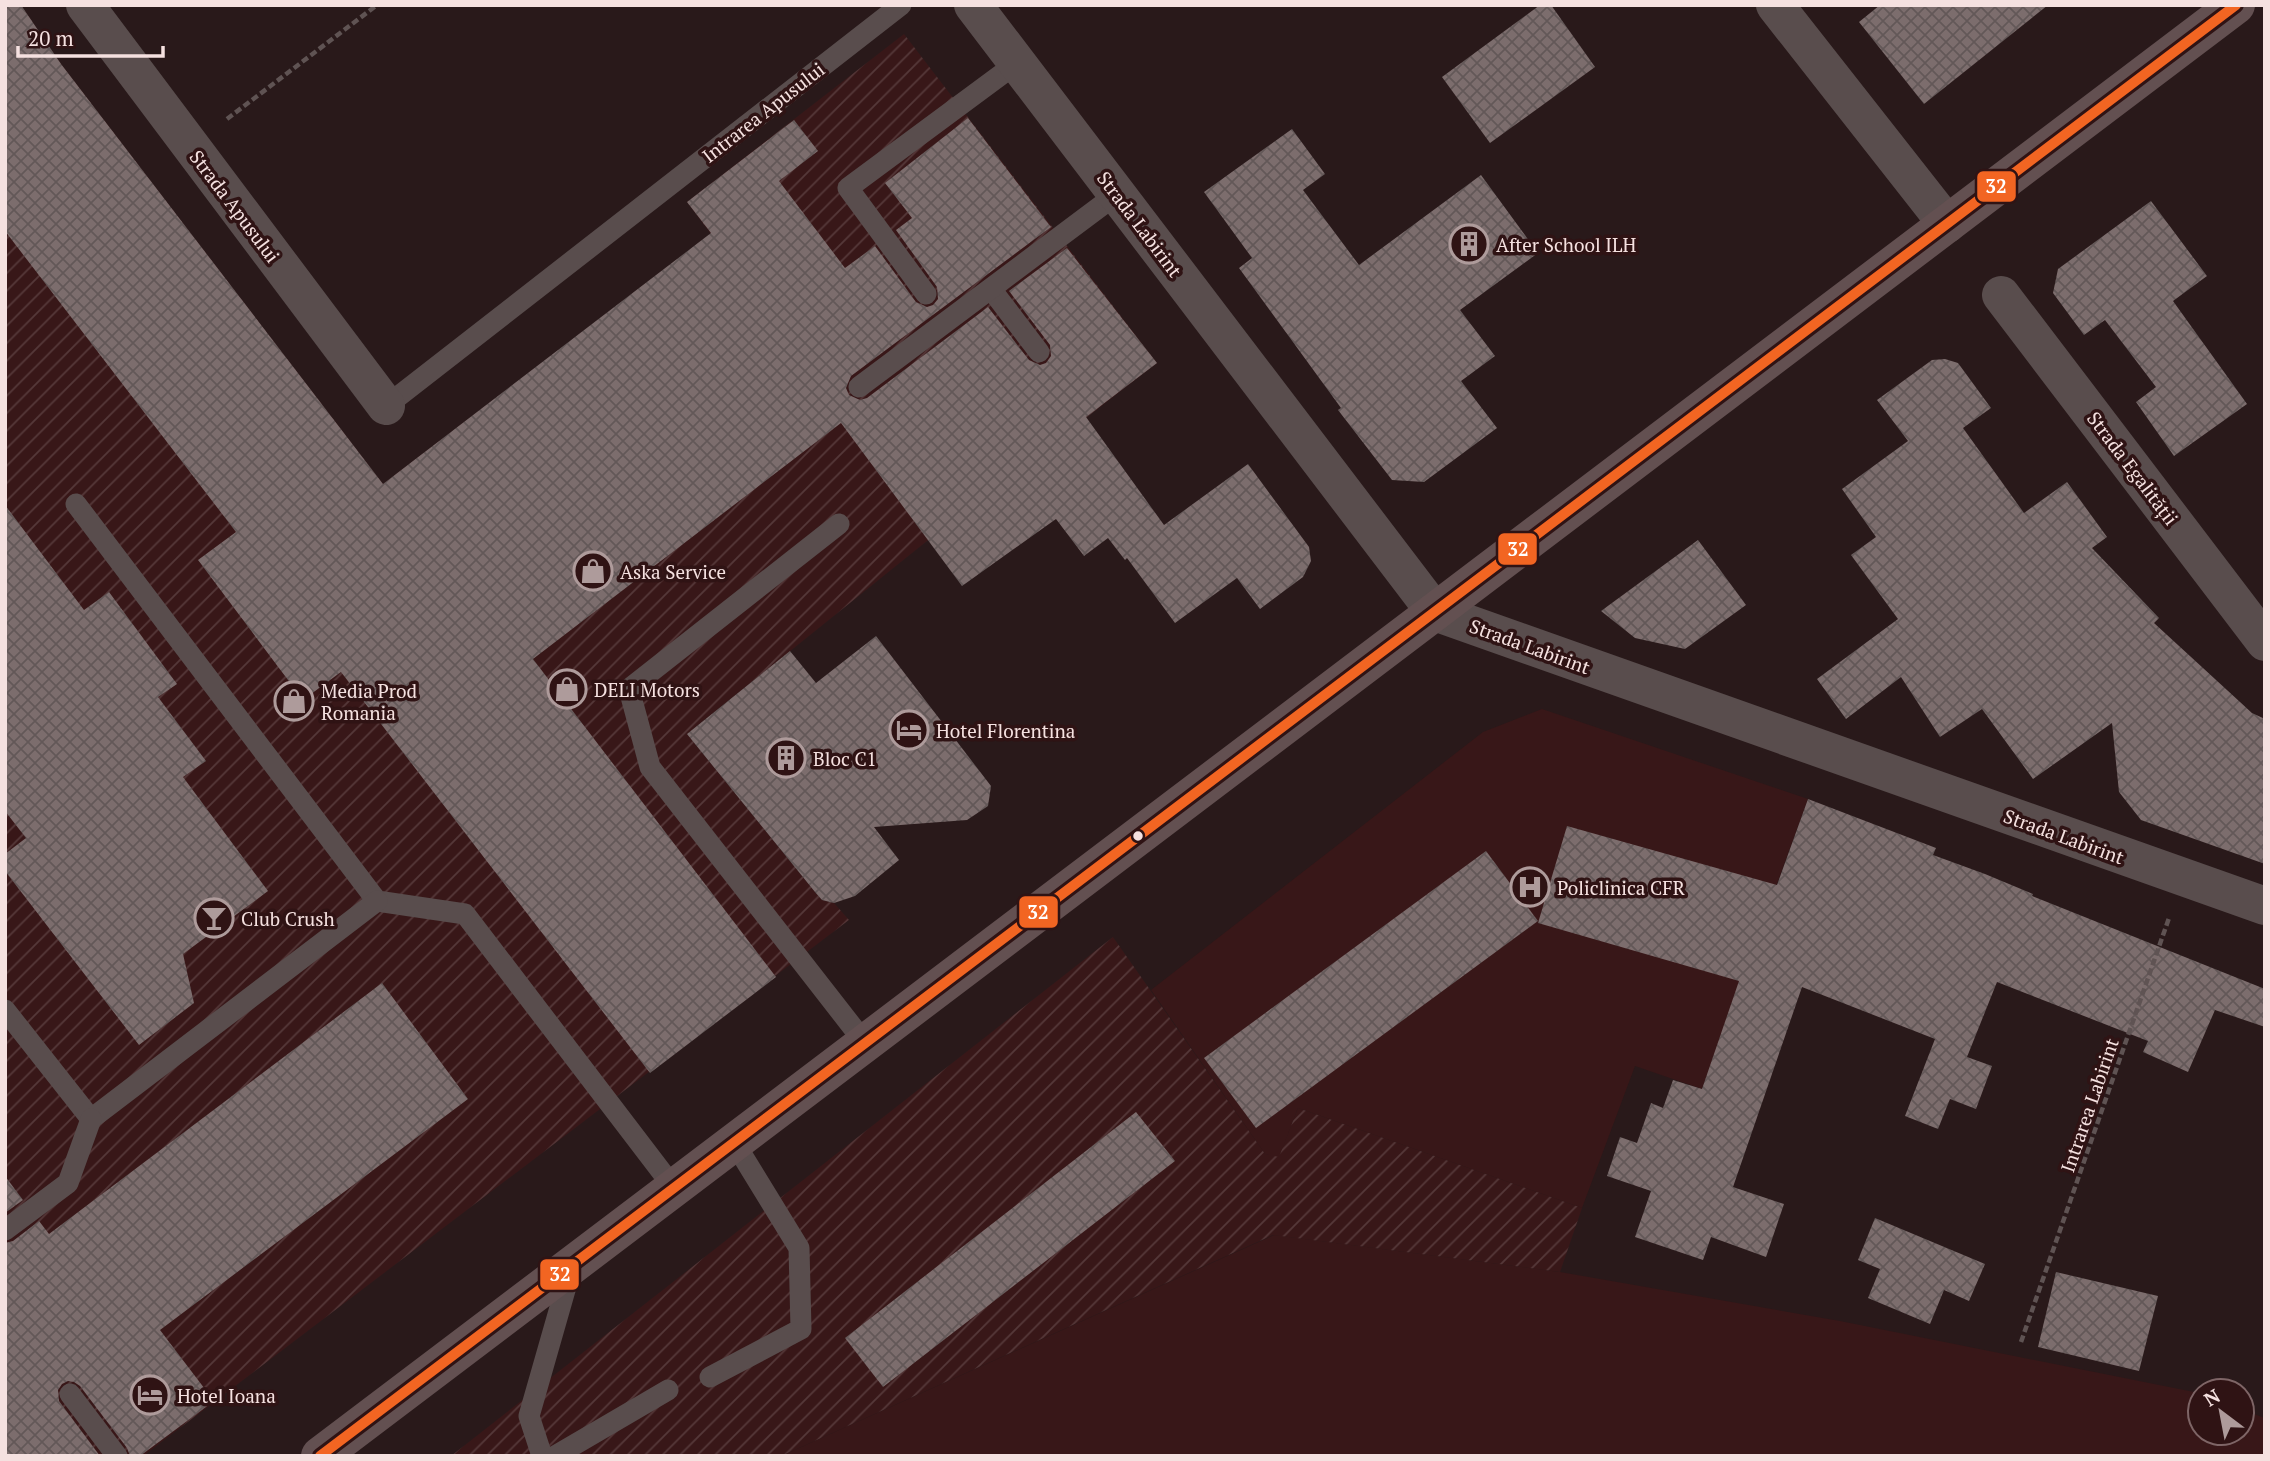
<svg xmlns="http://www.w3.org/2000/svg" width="2270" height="1461" viewBox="0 0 2270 1461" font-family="'PT Serif',serif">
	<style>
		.built { fill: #381718 }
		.industrial { fill: url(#industrial-furrows) }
		.building { fill: url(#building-cross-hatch) }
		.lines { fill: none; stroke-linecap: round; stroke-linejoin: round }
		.path { stroke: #5f5353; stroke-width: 4.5; stroke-dasharray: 7 3.5; stroke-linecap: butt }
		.service { stroke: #594d4d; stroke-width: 21 }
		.minor { stroke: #594d4d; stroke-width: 38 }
		.primary { stroke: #635051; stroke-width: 38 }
		.bus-1-casing { stroke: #2f1314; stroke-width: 16 }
		.bus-1 { stroke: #f26522; stroke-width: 10 }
		.bus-dot { fill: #f5e1e0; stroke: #2f1314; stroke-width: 2.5 }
		.labels { text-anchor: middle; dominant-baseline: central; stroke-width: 7; stroke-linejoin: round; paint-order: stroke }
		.street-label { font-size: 19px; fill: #f5e1e0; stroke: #2f1314 }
		.poi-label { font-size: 19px; fill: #f5e1e0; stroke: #2f1314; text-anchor: start }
		.line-badge { stroke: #2f1314; stroke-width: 2.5 }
		.badge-label { font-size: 19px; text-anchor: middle; font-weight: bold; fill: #fff }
	</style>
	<defs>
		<pattern id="industrial-furrows" width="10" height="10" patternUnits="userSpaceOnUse" patternTransform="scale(1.75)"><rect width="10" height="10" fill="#381718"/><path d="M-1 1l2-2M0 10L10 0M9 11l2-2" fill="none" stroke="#553839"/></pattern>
		<pattern id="building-cross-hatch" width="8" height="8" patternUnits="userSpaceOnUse" patternTransform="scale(1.75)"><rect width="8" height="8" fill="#7c6d6d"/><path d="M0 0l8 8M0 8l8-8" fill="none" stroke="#635858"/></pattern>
	</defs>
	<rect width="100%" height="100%" fill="#29191a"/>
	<g class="built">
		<path d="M 1542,709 L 1808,799 L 1702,1089 L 1635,1066 L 1582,1208 L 1298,1108 L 1279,1158 L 1265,1154 L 1151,990 L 1483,732 Z"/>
		<path d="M 1274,1235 L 1560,1272 L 1840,1321 L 2199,1393 L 2200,1433 L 2242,1433 L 2242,1410 L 2265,1418 L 2265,1456 L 781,1456 Z"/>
	</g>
	<g class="industrial">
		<path d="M 5,5 L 21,5 L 61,64 L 383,484 L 711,234 L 687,202 L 904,34 L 1157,363 L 927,541 L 687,734 L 815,892 L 822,900 L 834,903 L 849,920 L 143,1456 L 80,1456 L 5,1356 Z"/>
		<path d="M 1113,937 L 1265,1154 L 1279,1157 L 1298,1108 L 1582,1208 L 1560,1272 L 1273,1235 L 781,1456 L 451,1456 Z"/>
	</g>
	<g class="building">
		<path d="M 5,5 L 21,5 L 61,64 L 383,484 L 711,233 L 687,202 L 794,120 L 818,151 L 779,181 L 845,268 L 875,246 L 916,302 L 927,307 L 933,305 L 938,299 L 937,287 L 896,230 L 912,218 L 885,183 L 968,118 L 1051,227 L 851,376 L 846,388 L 849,395 L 860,400 L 867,398 L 988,307 L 1029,360 L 1040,365 L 1046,363 L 1051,356 L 1050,345 L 1009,291 L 1067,248 L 1157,363 L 1086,417 L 1164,525 L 1248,464 L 1309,547 L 1311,561 L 1303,577 L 1260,609 L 1237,578 L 1175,623 L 1127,558 L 1125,560 L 1108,538 L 1084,556 L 1056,519 L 962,586 L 841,423 L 533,659 L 776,977 L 650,1073 L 341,672 L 303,700 L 198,560 L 236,532 L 5,231 Z"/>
		<path d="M 1540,5 L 1551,5 L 1595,67 L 1490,143 L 1442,77 Z"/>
		<path d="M 1880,5 L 2048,5 L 1924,104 L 1859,22 Z"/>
		<path d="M 1292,129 L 1325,174 L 1303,190 L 1359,265 L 1481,175 L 1538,253 L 1460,310 L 1495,356 L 1461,381 L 1497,428 L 1424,482 L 1392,480 L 1338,410 L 1341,408 L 1239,268 L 1252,258 L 1204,192 Z"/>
		<path d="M 2151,201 L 2207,276 L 2173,301 L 2247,404 L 2174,456 L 2136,402 L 2156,387 L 2105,320 L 2084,335 L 2053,293 L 2058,269 Z"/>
		<path d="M 1945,359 L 1958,363 L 1991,408 L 1963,428 L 2024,513 L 2067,482 L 2107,537 L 2092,548 L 2159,618 L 2154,623 L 2252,713 L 2265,719 L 2265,864 L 2141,820 L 2119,792 L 2112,723 L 2033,779 L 1982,709 L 1940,737 L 1901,677 L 1846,719 L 1817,679 L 1898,619 L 1851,555 L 1876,537 L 1842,489 L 1908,441 L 1877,400 L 1932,360 Z"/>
		<path d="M 5,505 L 84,610 L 109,592 L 177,684 L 158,697 L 206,761 L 183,777 L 268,891 L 183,954 L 194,1003 L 139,1045 L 5,871 L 5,854 L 26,838 L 5,811 Z"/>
		<path d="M 1698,540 L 1746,605 L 1685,649 L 1635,638 L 1601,611 Z"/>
		<path d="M 876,636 L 991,786 L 988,806 L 967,820 L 874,827 L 899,860 L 855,896 L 834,903 L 822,900 L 815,892 L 687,734 L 790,651 L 816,683 Z"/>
		<path d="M 1808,799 L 1936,848 L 1933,855 L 1985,874 L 2033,894 L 2032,896 L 2265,989 L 2265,1027 L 2215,1010 L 2188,1072 L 2143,1052 L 2148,1041 L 1997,982 L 1967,1057 L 1992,1066 L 1976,1109 L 1950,1099 L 1938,1129 L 1905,1116 L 1935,1039 L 1802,987 L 1733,1187 L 1784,1204 L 1766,1257 L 1711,1237 L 1703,1260 L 1635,1237 L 1651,1191 L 1607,1176 L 1620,1137 L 1637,1143 L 1651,1103 L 1663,1108 L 1673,1080 L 1702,1089 L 1739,981 L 1538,923 L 1567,826 L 1777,885 Z"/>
		<path d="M 1486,851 L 1538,921 L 1256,1128 L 1204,1058 Z"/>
		<path d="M 382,983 L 468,1099 L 160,1330 L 214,1401 L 140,1456 L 130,1456 L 127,1448 L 80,1386 L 74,1382 L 68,1381 L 62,1384 L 58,1390 L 59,1401 L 100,1456 L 5,1456 L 5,1243 L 13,1241 L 39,1221 L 49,1234 Z"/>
		<path d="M 1136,1112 L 1175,1161 L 883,1387 L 845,1338 Z"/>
		<path d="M 5,1176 L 23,1200 L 5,1213 Z"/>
		<path d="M 1875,1218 L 1985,1264 L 1969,1301 L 1944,1290 L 1930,1324 L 1868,1298 L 1880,1269 L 1858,1260 Z"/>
		<path d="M 2056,1272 L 2158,1296 L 2139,1371 L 2038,1347 Z"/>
	</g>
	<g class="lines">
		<g class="path">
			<path d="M 227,119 L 377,5"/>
			<path d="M 2021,1342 L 2169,918"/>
		</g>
		<g class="service">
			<path d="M 991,289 L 1039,352"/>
			<path d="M 926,294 L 848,188 L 1017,63"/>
			<path d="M 859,387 L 1117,194"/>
			<path d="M 386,406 L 901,5"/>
			<path d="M 76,504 L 377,901 L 465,914 L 674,1188"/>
			<path d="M 839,524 L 629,689 L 650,767 L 865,1043"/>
			<path d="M 5,1010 L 91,1119 L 377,901"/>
			<path d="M 5,1230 L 68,1183 L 91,1119"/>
			<path d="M 710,1377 L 801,1329 L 799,1248 L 734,1142"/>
			<path d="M 70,1394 L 117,1456"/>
			<path d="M 542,1456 L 529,1416 L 571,1269"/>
			<path d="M 555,1456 L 668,1390"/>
		</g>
		<g class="minor">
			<path d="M 85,5 L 386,406"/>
			<path d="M 973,5 L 1435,612 L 2265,906"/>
			<path d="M 1775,5 L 1947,224"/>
			<path d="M 2001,295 L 2265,642"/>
		</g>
		<path class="primary" d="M 320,1456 L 2236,5"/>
		<g class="bus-1-casing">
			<path id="bus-1" d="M 320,1456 L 2236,5"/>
		</g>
		<use href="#bus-1" class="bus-1"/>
	</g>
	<defs>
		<g id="building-ring" transform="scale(2.0125)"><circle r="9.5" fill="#2f1314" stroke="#ae9b9b" stroke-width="1.5"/><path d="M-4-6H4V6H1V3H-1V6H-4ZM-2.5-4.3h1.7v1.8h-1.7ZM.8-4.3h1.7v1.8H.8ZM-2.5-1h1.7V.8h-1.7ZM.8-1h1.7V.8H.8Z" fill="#ae9b9b"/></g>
		<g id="shop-ring" transform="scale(2.0125)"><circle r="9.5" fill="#2f1314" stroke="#ae9b9b" stroke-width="1.5"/><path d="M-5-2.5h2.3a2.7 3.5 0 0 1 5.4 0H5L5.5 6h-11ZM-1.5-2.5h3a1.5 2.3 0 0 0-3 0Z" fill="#ae9b9b"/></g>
		<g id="hotel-ring" transform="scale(2.0125)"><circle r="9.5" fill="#2f1314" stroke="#ae9b9b" stroke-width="1.5"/><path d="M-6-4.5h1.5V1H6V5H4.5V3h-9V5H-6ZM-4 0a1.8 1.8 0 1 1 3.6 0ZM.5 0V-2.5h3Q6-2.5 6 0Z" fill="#ae9b9b"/></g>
		<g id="hospital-ring" transform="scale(2.0125)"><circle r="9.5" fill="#2f1314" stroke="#ae9b9b" stroke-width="1.5"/><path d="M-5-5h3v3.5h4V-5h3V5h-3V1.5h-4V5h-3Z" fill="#ae9b9b"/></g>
		<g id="bar-ring" transform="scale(2.0125)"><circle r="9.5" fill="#2f1314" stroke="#ae9b9b" stroke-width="1.5"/><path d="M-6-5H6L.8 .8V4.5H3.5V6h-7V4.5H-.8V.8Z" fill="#ae9b9b"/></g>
	</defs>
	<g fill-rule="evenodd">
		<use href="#building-ring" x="1469" y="244"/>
		<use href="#shop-ring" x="593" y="571"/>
		<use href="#shop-ring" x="567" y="689"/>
		<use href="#shop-ring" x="294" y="701"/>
		<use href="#hotel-ring" x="909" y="730"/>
		<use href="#building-ring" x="786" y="758"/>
		<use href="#hospital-ring" x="1530" y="887"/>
		<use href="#bar-ring" x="214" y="918"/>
		<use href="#hotel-ring" x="150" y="1395"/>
	</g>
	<circle class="bus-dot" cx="1138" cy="836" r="6"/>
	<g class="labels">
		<g class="street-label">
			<text transform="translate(763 112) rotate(-38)">Intrarea Apusului</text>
			<text transform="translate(235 206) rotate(53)">Strada Apusului</text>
			<text transform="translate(1140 224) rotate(53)">Strada Labirint</text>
			<text transform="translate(2133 468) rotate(53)">Strada Egalității</text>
			<text transform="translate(1530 646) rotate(20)">Strada Labirint</text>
			<text transform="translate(2064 836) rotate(20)">Strada Labirint</text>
			<text transform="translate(2089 1105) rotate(-71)">Intrarea Labirint</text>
		</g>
		<g class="poi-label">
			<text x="1496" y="244">After School ILH</text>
			<text x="620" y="571">Aska Service</text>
			<text x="594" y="689">DELI Motors</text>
			<text x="321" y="690">Media Prod<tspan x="321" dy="22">Romania</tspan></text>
			<text x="936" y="730">Hotel Florentina</text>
			<text x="813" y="758">Bloc C1</text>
			<text x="1557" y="887">Policlinica CFR</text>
			<text x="241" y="918">Club Crush</text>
			<text x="177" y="1395">Hotel Ioana</text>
		</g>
	</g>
	<g class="line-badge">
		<rect x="1976" y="170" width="41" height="33" rx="7" fill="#f26522"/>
		<rect x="1497" y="532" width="41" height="34" rx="7" fill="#f26522"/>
		<rect x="1018" y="895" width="41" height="34" rx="7" fill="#f26522"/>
		<rect x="539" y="1258" width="41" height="33" rx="7" fill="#f26522"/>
	</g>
	<g class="badge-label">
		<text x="1996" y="193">32</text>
		<text x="1518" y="556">32</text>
		<text x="1038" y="919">32</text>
		<text x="560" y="1281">32</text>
	</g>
	<rect width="2270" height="1461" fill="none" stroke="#f5e1e0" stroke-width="14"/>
	<g transform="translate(2221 1412) rotate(328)"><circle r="33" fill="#2f1314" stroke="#7e6566" stroke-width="2"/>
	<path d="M0-5L12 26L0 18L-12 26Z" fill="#ae9b9b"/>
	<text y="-10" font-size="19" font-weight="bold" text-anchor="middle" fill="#f5e1e0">N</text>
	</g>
	<path d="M18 46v10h145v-10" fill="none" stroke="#f5e1e0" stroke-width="3.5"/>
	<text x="28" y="46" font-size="21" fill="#f5e1e0" stroke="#2f1314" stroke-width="5" paint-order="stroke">20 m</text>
</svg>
